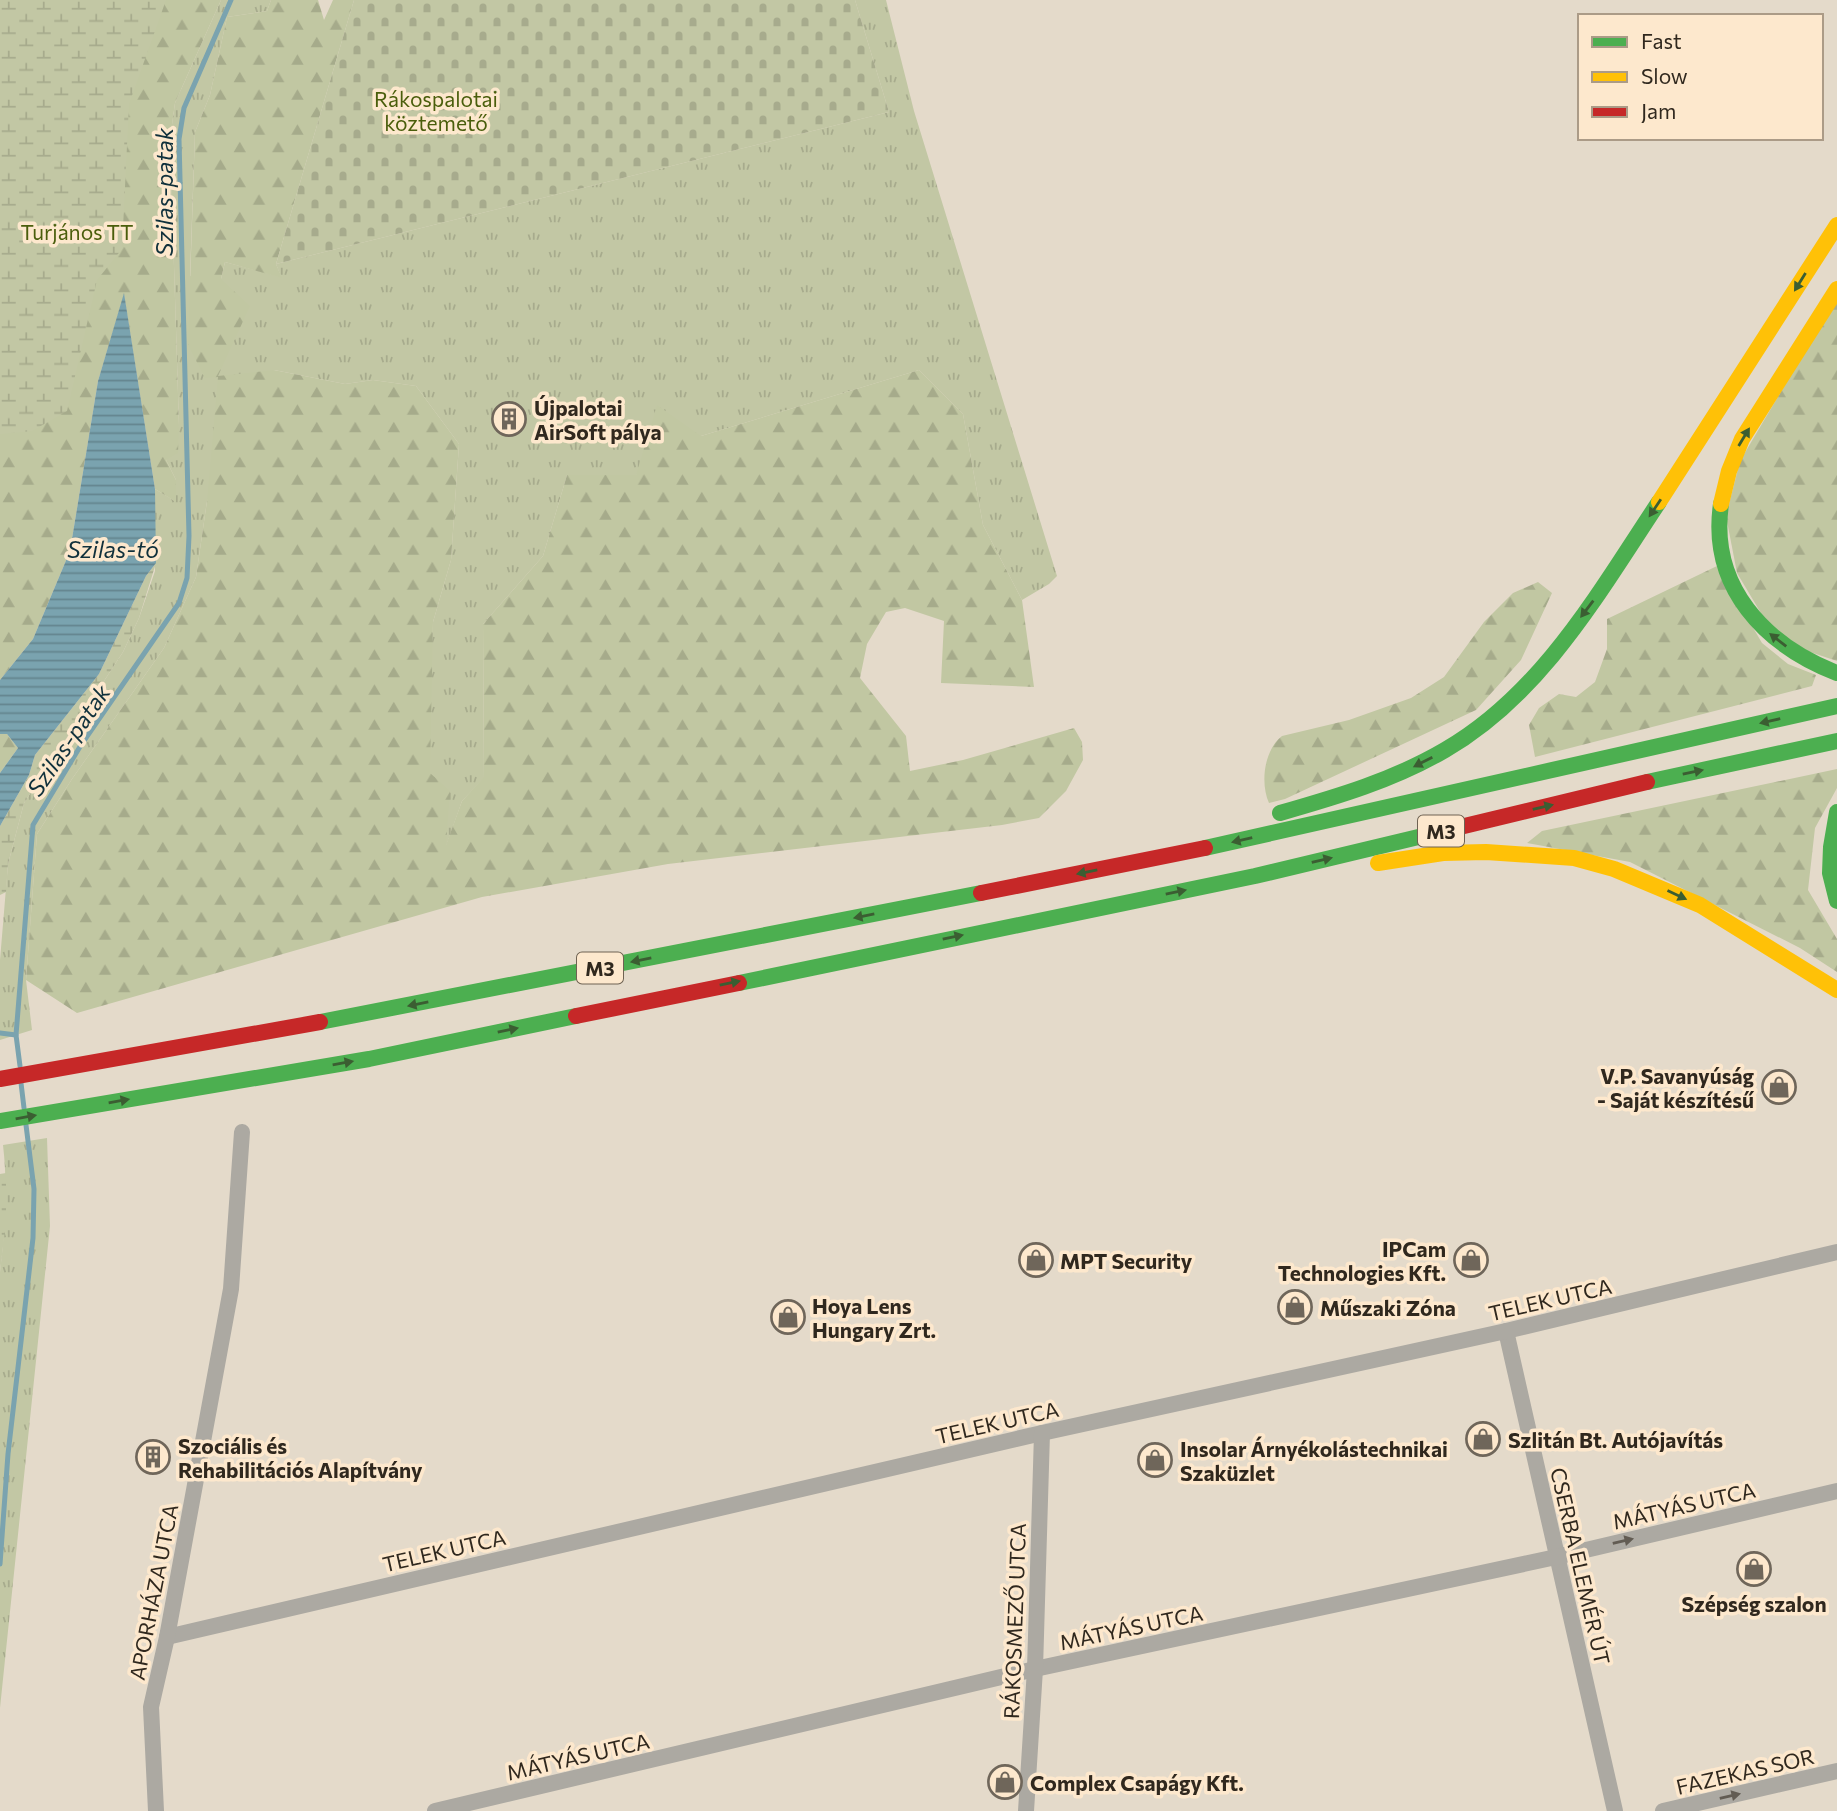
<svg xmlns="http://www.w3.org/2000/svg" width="1837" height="1811" viewBox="0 0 1837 1811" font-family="Commissioner,sans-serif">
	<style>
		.grass { fill: url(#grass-tufts) }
		.forest { fill: url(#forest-firs) }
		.wetland { fill: url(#wetland-marsh) }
		.cemetery { fill: url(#cemetery-stones) }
		.water { fill: url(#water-rules) }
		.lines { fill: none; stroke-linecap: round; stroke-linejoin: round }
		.stream { stroke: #7aa3af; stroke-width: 5 }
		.street { stroke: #aca9a2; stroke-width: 16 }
		.fast { stroke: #4caf50; stroke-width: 16 }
		.slow { stroke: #ffc107; stroke-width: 16 }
		.jam { stroke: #c62828; stroke-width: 16 }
		.oneway { fill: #3b5e32 }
		.oneway2 { fill: #625c53 }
		.labels { text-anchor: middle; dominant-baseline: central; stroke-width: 7; stroke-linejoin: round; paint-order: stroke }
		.shield { fill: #fde8cd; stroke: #6e6252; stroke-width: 2 }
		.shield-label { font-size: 19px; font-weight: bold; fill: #30281e }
		.park-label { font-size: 21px; fill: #4a5e0c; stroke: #fde8cd }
		.poi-label { font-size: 21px; font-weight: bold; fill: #30281e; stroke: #fde8cd; text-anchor: start }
		.street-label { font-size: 21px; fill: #30281e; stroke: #fde8cd }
		.water-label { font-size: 23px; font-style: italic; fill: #10303b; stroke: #fde8cd }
	</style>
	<defs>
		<pattern id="grass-tufts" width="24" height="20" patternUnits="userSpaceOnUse" patternTransform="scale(1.75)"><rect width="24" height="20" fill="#c2c7a4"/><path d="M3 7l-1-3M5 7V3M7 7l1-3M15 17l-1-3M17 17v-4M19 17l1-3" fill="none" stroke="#a7ab8d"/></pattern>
		<pattern id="forest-firs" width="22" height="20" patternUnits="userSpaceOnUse" patternTransform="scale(1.75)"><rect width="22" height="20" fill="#c1c7a2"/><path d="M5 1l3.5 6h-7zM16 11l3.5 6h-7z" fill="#a6ab8b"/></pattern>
		<pattern id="wetland-marsh" width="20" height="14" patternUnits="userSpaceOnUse" patternTransform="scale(1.75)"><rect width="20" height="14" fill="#c2c7a4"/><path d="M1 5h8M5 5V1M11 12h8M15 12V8" fill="none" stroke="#a7ab8d"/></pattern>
		<pattern id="cemetery-stones" width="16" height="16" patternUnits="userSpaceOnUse" patternTransform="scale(1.75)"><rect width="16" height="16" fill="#c2c7a4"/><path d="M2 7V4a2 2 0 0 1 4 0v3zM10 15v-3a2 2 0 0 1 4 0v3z" fill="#a7ab8d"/></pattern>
		<pattern id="water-rules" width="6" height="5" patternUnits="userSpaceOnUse" patternTransform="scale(1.75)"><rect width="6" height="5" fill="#7aa3af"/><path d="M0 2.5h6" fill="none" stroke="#64858e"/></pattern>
	</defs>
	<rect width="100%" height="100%" fill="#e4daca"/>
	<g class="grass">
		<path d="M 221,0 L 271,0 L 267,11 L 227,17 L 210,95 L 195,132 L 190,276 L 221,279 L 225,262 L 281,277 L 276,264 L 889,112 L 855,0 L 886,0 L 914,111 L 1057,576 L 1049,584 L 1022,600 L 983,525 L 963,414 L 919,370 L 701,436 L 636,475 L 567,475 L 543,556 L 483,624 L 484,778 L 462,801 L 445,849 L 430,773 L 430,687 L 433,622 L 451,560 L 459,444 L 416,386 L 373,380 L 345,384 L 274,370 L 207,501 L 196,577 L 164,648 L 72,779 L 37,834 L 26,980 L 32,1030 L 0,1040 L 0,960 L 8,864 L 24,803 L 123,652 L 139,618 L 155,571 L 155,489 L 175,501 L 176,480 L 166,460 L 179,425 L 170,139 L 175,103 Z"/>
		<path d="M 47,1138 L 50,1226 L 0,1708 L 0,1272 C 5,1229 8,1188 3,1145 Z"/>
	</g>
	<g class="forest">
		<path d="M 0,0 L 221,0 L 175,103 L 170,139 L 179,425 L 178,453 L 166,460 L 176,480 L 176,502 L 155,489 L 124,295 L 98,381 L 70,551 L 33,639 L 0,680 Z"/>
		<path d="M 271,0 L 318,0 L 324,20 L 333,0 L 354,0 L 276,264 L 282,278 L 225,262 L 221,279 L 250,306 L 218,376 L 274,370 L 345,384 L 373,380 L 416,386 L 459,444 L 451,560 L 433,622 L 430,773 L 450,791 L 446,845 L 462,801 L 484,777 L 483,624 L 543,556 L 567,475 L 636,475 L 657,405 L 701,436 L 919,370 L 963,414 L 983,525 L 1022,600 L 1034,687 L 941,683 L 944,621 L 905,608 L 886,612 L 867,644 L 860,678 L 906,736 L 910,771 L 963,760 L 1074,728 L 1082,742 L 1083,760 L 1066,791 L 1039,818 L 1002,825 L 668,864 L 482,897 L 77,1013 L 26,980 L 37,834 L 72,779 L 164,648 L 196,577 L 207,501 L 218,377 L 205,378 L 188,345 L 195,132 L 210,95 L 227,17 L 267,11 Z"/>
		<path d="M 1837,297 L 1837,661 L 1807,651 L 1768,625 L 1737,573 L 1726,516 L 1740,461 Z"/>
		<path d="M 1717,566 L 1762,643 L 1788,664 L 1816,675 L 1812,686 L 1535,757 L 1529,725 L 1539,708 L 1559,694 L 1576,697 L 1595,682 L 1607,649 L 1607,619 Z"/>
		<path d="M 1538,582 L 1552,593 L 1521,660 L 1476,710 L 1285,799 L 1269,803 C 1260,783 1264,750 1282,736 L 1349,720 L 1411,698 L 1444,677 L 1484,622 L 1513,593 Z"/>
		<path d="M 0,734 L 7,734 L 18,748 L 0,773 Z"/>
		<path d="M 1837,769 L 1837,788 L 1815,828 L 1808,890 L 1837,939 L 1837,972 L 1800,948 L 1630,862 L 1527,843 L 1542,831 Z"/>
	</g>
	<g class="wetland">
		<path d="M 0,0 L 166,0 L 129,104 L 122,249 L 97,280 L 67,411 L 32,431 L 0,434 Z"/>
		<path d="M 156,563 L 139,618 L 123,652 L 24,803 L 8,864 L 6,892 L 0,895 L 0,826 L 29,775 L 35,755 L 99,674 L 146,576 Z"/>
		<path d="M 6,1173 L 6,1221 L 0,1272 L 0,1174 Z"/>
	</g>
	<path class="cemetery" d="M 354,0 L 855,0 L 889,112 L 276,264 Z"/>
	<path class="water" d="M 124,293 L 155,489 L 156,563 L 146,576 L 99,674 L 35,755 L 29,775 L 0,826 L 0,773 L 18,748 L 7,734 L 0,734 L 0,680 L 33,639 L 70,551 L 98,381 Z"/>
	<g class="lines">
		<g class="stream">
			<path d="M 0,1033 L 16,1035"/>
			<path d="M 20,1066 L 16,1035 L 33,825 L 81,745 L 179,603 L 187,578 L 189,536 L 179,139 L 184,108 L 231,0"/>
			<path d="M 21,1083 L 24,1108"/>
			<path d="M 0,1564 L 8,1454 L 33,1238 L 34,1189 L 26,1125"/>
		</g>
		<g class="street">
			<path d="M 1506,1331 L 1615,1811"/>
			<path d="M 167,1637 L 1042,1433 L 1506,1331 L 1837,1252"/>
			<path d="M 156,1811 L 151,1707 L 167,1637 L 231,1289 L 242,1132"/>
			<path d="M 435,1811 L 1035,1669 L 1556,1557 L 1837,1491"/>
			<path d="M 1026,1811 L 1035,1669 L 1042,1433"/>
			<path d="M 1663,1811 L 1837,1771"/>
		</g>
		<g class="fast">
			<path d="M 1721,504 C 1709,587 1765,645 1837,673"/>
			<path d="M 1647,782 L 1837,741"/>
			<path d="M 1837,812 L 1831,847 L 1830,873 L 1837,901"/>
			<path d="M 1280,813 C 1336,797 1394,780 1445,750 C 1542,694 1599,592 1659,502"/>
			<path d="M 1205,848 L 1837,706"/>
			<path d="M 739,983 L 1255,876 L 1431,834"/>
			<path d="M 320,1022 L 981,893"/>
			<path d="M 0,1121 L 369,1059 L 576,1016"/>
		</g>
		<g class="slow">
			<path d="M 1659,502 L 1837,225"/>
			<path d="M 1721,504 L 1729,471 L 1742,439 L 1837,289"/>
			<path d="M 1378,863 L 1443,853 L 1486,852 L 1574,858 L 1614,869 L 1700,905 L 1837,990"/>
		</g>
		<g class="jam">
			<path d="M 1431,834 L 1647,782"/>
			<path d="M 981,893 L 1205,848"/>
			<path d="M 576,1016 L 739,983"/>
			<path d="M 0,1079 L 320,1022"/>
		</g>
	</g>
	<defs><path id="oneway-solid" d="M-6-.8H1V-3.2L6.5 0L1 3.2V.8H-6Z" transform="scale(1.75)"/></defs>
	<g class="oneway">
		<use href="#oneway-solid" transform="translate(1800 282) rotate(122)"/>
		<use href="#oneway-solid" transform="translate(1744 437) rotate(-59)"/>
		<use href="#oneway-solid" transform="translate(1655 508) rotate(124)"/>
		<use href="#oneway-solid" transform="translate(1587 609) rotate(127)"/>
		<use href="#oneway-solid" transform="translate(1778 640) rotate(-142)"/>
		<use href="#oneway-solid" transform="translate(1770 721) rotate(167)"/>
		<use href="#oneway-solid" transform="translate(1423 762) rotate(153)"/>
		<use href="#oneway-solid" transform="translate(1693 772) rotate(-12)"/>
		<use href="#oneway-solid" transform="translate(1543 807) rotate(-13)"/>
		<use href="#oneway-solid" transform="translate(1242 840) rotate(167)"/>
		<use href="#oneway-solid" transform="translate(1322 860) rotate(-13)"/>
		<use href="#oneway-solid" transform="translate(1087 872) rotate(169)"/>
		<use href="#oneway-solid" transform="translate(1176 892) rotate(-12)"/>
		<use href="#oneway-solid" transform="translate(1677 895) rotate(25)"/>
		<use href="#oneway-solid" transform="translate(864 916) rotate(169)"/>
		<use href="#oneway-solid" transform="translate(953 937) rotate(-12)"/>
		<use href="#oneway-solid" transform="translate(641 960) rotate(169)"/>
		<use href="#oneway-solid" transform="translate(730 983) rotate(-12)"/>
		<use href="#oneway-solid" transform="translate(418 1004) rotate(169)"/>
		<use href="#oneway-solid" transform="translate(508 1030) rotate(-12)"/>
		<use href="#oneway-solid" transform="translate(343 1063) rotate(-10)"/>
		<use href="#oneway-solid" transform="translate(119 1101) rotate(-10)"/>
		<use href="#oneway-solid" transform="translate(26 1117) rotate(-10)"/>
	</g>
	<g class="oneway2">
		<use href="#oneway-solid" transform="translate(1623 1541) rotate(-13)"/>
		<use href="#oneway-solid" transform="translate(1730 1796) rotate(-13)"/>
	</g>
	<defs>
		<g id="building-ring" transform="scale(1.75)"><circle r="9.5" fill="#fde8cd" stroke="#6f665a" stroke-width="1.5"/><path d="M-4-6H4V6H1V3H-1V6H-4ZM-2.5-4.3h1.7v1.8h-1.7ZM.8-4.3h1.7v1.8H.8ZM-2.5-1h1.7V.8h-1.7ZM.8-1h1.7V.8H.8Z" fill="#6f665a"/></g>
		<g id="shop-ring" transform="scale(1.75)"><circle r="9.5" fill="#fde8cd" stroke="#6f665a" stroke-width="1.5"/><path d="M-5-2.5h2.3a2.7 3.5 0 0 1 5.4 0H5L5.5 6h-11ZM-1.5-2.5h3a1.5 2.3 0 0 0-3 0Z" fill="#6f665a"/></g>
	</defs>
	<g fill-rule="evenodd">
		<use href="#building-ring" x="509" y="419"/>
		<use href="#shop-ring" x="1779" y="1087"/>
		<use href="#shop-ring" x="1036" y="1260"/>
		<use href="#shop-ring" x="1471" y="1260"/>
		<use href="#shop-ring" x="1295" y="1307"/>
		<use href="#shop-ring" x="788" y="1317"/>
		<use href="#shop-ring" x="1483" y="1439"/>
		<use href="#building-ring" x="153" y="1457"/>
		<use href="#shop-ring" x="1155" y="1460"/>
		<use href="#shop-ring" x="1754" y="1569"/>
		<use href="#shop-ring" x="1005" y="1782"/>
	</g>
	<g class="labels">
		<g class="shield">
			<rect x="1418" y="815.5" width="46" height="31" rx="5"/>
			<rect x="577" y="952.5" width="46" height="31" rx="5"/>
		</g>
		<g class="shield-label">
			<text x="1441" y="831">M3</text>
			<text x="600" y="968">M3</text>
		</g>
		<g class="park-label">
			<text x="436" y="98">Rákospalotai<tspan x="436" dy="24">köztemető</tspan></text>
			<text x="77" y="231">Turjános TT</text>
		</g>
		<g class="poi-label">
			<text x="534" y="407">Újpalotai<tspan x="534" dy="24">AirSoft pálya</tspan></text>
			<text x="1754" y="1075" text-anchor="end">V.P. Savanyúság<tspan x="1754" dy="24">- Saját készítésű</tspan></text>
			<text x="1446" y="1248" text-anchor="end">IPCam<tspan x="1446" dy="24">Technologies Kft.</tspan></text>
			<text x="1060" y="1260">MPT Security</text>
			<text x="812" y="1305">Hoya Lens<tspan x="812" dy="24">Hungary Zrt.</tspan></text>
			<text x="1320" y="1307">Műszaki Zóna</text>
			<text x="1508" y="1439">Szlitán Bt. Autójavítás</text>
			<text x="178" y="1445">Szociális és<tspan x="178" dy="24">Rehabilitációs Alapítvány</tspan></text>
			<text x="1180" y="1448">Insolar Árnyékolástechnikai<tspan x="1180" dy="24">Szaküzlet</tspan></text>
			<text x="1754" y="1603" text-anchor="middle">Szépség szalon</text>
			<text x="1030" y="1782">Complex Csapágy Kft.</text>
		</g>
		<g class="street-label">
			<text transform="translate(1550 1299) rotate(-13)">TELEK UTCA</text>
			<text transform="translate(997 1422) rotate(-13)">TELEK UTCA</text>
			<text transform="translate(1684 1505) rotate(-13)">MÁTYÁS UTCA</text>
			<text transform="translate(444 1550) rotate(-13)">TELEK UTCA</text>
			<text transform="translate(1581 1566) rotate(77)">CSERBA ELEMÉR ÚT</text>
			<text transform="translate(153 1592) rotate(-79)">APORHÁZA UTCA</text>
			<text transform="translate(1014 1621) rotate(-88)">RÁKOSMEZŐ UTCA</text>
			<text transform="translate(1131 1627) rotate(-12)">MÁTYÁS UTCA</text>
			<text transform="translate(578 1756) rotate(-13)">MÁTYÁS UTCA</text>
			<text transform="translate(1745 1771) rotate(-13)">FAZEKAS SOR</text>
		</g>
		<g class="water-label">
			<text transform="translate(164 192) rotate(-90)">Szilas-patak</text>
			<text x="113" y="549">Szilas-tó</text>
			<text transform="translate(68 740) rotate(-56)">Szilas-patak</text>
		</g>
	</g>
	<rect x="1578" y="14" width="245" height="126" fill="#fde8cd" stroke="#ab9b87" stroke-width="2"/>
	<rect x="1592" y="37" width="35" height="10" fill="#4caf50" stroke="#ab9b87" stroke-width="2"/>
	<text x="1641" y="49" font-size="21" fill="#30281e">Fast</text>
	<rect x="1592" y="72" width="35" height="10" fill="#ffc107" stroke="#ab9b87" stroke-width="2"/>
	<text x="1641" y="84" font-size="21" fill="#30281e">Slow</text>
	<rect x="1592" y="107" width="35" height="10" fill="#c62828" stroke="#ab9b87" stroke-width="2"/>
	<text x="1641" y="119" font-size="21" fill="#30281e">Jam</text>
</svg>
